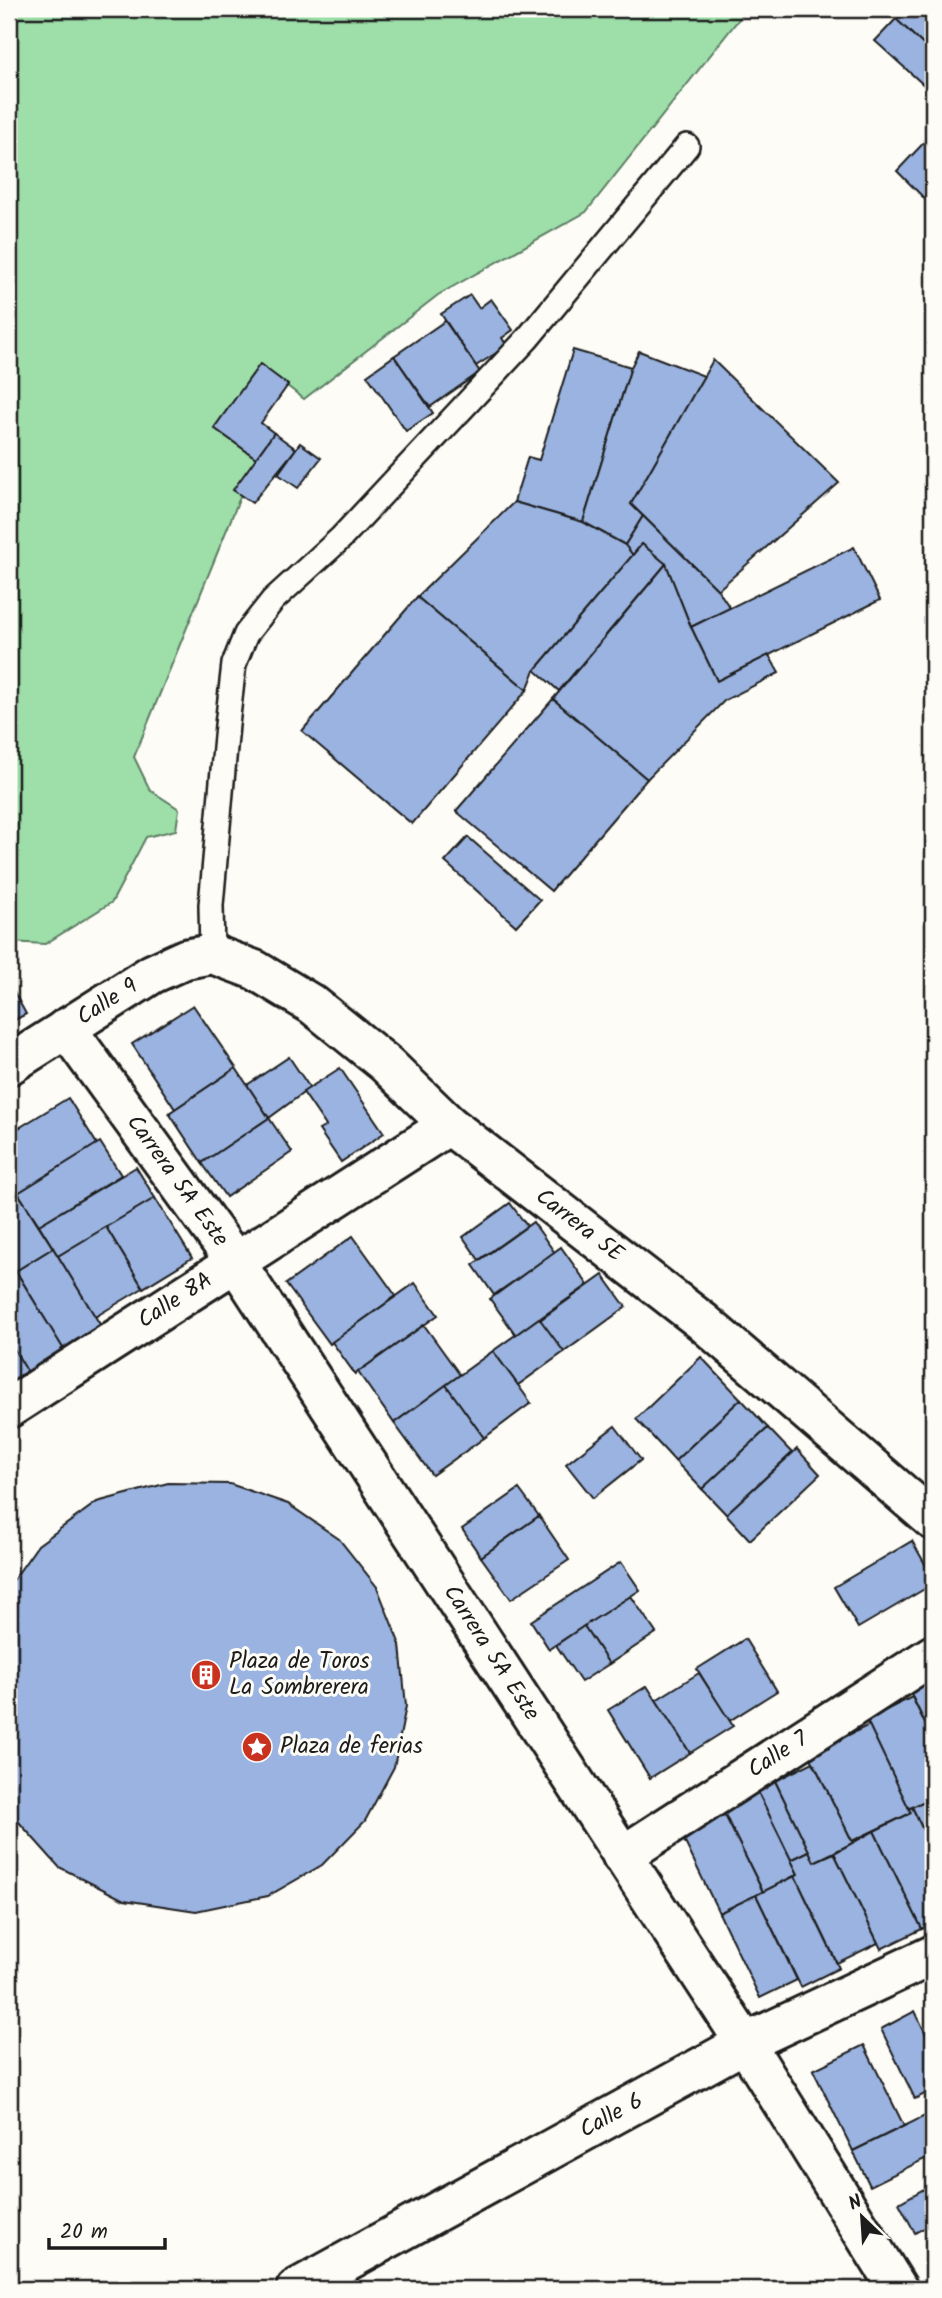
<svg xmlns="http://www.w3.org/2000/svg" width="942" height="2298" viewBox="0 0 942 2298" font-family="Kalam,sans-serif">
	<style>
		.green { fill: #9ddea9; stroke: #5c7d62; stroke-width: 2 }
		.building { fill: #9ab3e0; stroke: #1c1c1c; stroke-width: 2 }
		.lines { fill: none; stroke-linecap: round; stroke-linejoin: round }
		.service-casing { stroke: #1c1c1c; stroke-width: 28 }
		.minor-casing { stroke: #1c1c1c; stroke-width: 44 }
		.service { stroke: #fdfcf7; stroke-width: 23 }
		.minor { stroke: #fdfcf7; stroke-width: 38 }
		.labels { text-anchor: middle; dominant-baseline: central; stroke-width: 6; stroke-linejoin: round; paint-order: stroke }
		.street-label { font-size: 23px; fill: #1c1c1c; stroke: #fdfcf7 }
		.poi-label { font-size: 23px; fill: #1c1c1c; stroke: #fdfcf7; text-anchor: start }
	</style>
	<rect width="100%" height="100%" fill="#fdfcf7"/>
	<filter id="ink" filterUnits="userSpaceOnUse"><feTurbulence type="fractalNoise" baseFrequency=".0143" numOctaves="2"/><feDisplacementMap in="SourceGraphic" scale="14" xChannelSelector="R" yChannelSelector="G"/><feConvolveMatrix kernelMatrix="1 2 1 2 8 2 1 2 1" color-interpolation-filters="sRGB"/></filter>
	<g filter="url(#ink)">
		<path class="green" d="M 9,9 L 746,10 L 586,212 L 438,295 L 304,399 L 260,365 L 214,428 L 256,458 L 134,757 L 150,790 L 179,809 L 176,830 L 146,837 L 112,902 L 45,944 L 9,942 Z"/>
		<g class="building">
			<path d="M 906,9 L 933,9 L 933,54 L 896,19 Z"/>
			<path d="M 896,19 L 933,54 L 933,79 L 926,87 L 875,41 Z"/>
			<path d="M 933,133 L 933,191 L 925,199 L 897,171 Z"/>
			<path d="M 470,295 L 479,308 L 491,299 L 513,330 L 502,338 L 507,346 L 476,366 L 441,314 Z"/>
			<path d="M 445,321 L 480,372 L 430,407 L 394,356 Z"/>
			<path d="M 573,350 L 631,367 L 583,522 L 514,502 L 528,457 L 539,460 Z"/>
			<path d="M 639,351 L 704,376 L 631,504 L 643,516 L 625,545 L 583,522 L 631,367 Z"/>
			<path d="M 394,356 L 433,413 L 406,431 L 367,375 Z"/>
			<path d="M 713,360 L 839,483 L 718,590 L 631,504 Z"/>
			<path d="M 260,364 L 288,385 L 261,423 L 274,433 L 256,458 L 214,428 Z"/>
			<path d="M 274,433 L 296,449 L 252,503 L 233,490 Z"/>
			<path d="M 300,443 L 321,458 L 298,488 L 278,474 Z"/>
			<path d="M 514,502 L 583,522 L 625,545 L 633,555 L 535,670 L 527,690 L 417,597 Z"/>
			<path d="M 643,516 L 718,590 L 730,608 L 691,627 L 666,564 L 642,544 L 633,555 L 625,545 Z"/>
			<path d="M 642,544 L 666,564 L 559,691 L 535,670 Z"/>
			<path d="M 854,547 L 880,600 L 717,681 L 691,627 Z"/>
			<path d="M 666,564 L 691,627 L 717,681 L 769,655 L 779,673 L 725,700 L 647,779 L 553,699 Z"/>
			<path d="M 417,597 L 527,690 L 412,824 L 302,731 Z"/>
			<path d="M 553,699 L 647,779 L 551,891 L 456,811 Z"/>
			<path d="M 468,837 L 540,900 L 516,926 L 445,862 Z"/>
			<path d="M 9,983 L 26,1014 L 9,1023 Z"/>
			<path d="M 193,1005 L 236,1068 L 175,1109 L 132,1044 Z"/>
			<path d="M 289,1057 L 310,1088 L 269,1118 L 247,1085 Z"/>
			<path d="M 236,1068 L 269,1118 L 202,1163 L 169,1113 Z"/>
			<path d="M 340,1068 L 384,1133 L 341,1162 L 319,1130 L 326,1126 L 303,1092 Z"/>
			<path d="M 68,1098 L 97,1144 L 18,1193 L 9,1179 L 9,1134 Z"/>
			<path d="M 269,1118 L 292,1152 L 226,1197 L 202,1163 Z"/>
			<path d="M 100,1142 L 121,1175 L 39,1225 L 18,1193 Z"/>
			<path d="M 136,1167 L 155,1198 L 58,1256 L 39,1225 Z"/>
			<path d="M 9,1179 L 53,1248 L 16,1271 L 9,1260 Z"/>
			<path d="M 155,1198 L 192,1258 L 143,1288 L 106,1227 Z"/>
			<path d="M 510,1203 L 527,1226 L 479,1260 L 463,1237 Z"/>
			<path d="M 533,1222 L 555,1253 L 494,1295 L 473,1265 Z"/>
			<path d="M 106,1227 L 143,1288 L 95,1317 L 58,1256 Z"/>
			<path d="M 353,1236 L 396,1296 L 330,1344 L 286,1284 Z"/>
			<path d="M 561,1247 L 588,1285 L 516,1335 L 490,1299 Z"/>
			<path d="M 53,1248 L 101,1326 L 63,1349 L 16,1271 Z"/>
			<path d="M 9,1260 L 69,1358 L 32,1380 L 9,1341 Z"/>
			<path d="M 603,1275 L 626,1307 L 564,1352 L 540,1320 Z"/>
			<path d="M 415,1283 L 438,1315 L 355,1374 L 332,1342 Z"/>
			<path d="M 539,1318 L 564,1352 L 518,1385 L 493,1351 Z"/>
			<path d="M 424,1325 L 460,1375 L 394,1423 L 358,1372 Z"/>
			<path d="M 9,1341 L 27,1371 L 9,1382 Z"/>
			<path d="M 493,1351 L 531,1403 L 484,1438 L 446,1385 Z"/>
			<path d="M 701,1357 L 741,1399 L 675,1461 L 636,1419 Z"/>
			<path d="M 446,1385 L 484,1438 L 432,1475 L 394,1423 Z"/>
			<path d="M 741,1399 L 768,1428 L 702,1489 L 675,1461 Z"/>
			<path d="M 615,1426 L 641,1460 L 593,1498 L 566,1464 Z"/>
			<path d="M 768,1428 L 792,1453 L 726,1514 L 702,1489 Z"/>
			<path d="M 797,1449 L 820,1474 L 750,1540 L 726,1514 Z"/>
			<path d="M 168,1483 L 230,1484 L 288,1504 L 339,1539 L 377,1587 L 400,1645 L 406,1706 L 394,1767 L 365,1821 L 322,1865 L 268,1896 L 196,1911 L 124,1900 L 59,1867 L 9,1811 L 9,1586 L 38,1545 L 97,1502 Z"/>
			<path d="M 519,1489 L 539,1516 L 481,1557 L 462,1529 Z"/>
			<path d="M 539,1516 L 569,1560 L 511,1599 L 481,1557 Z"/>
			<path d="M 912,1541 L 933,1578 L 933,1584 L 858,1628 L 834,1587 Z"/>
			<path d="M 621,1562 L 640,1590 L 549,1649 L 531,1621 Z"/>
			<path d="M 631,1596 L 656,1633 L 609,1664 L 584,1626 Z"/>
			<path d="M 584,1626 L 609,1664 L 581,1682 L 556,1645 Z"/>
			<path d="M 745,1639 L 777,1691 L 729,1721 L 697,1669 Z"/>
			<path d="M 699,1673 L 733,1726 L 690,1753 L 656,1700 Z"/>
			<path d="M 933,1679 L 933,1740 L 909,1690 Z"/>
			<path d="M 647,1686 L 690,1753 L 650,1778 L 608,1710 Z"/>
			<path d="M 912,1697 L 933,1740 L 933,1797 L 909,1809 L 866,1720 Z"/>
			<path d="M 869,1725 L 911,1813 L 852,1841 L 809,1754 Z"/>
			<path d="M 813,1762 L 853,1843 L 814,1862 L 775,1781 Z"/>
			<path d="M 775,1781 L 809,1851 L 791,1860 L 757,1790 Z"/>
			<path d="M 756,1788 L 798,1874 L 763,1892 L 722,1809 Z"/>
			<path d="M 933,1797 L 933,1851 L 912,1807 Z"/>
			<path d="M 912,1807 L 933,1851 L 933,1923 L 922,1929 L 874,1831 L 911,1813 L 909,1809 Z"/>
			<path d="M 722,1809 L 763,1892 L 719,1913 L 679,1830 Z"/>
			<path d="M 874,1831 L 922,1929 L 881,1949 L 834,1853 Z"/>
			<path d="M 809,1851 L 814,1862 L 834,1853 L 878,1943 L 837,1963 L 795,1876 L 798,1874 L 791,1860 Z"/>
			<path d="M 795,1876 L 839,1968 L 801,1987 L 756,1895 Z"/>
			<path d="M 756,1895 L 797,1980 L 760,1998 L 719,1913 Z"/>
			<path d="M 915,2011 L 933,2049 L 933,2090 L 915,2099 L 881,2029 Z"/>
			<path d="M 864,2045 L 904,2126 L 853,2151 L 813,2070 Z"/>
			<path d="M 933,2112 L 933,2155 L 870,2186 L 853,2151 Z"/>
			<path d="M 933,2184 L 933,2223 L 915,2233 L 899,2203 Z"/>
		</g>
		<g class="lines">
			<g class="service-casing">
				<path id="service" d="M 212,954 L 211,905 L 227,725 L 234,664 L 246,634 L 273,600 L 341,538 L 527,339 L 687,146"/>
			</g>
			<g class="minor-casing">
				<g id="minor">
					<path id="s1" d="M 66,1028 L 237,1264 L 745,2043 L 898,2289"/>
					<path id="s2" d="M 9,1065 L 152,974 L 185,959 L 212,954 L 255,970 L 313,1005 L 386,1064 L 449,1125 L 703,1322 L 933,1520"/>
					<path id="s3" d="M 9,1408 L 449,1125"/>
					<path id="s4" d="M 622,1856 L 933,1655"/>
					<path id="s5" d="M 296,2289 L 745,2043 L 933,1955"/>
				</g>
			</g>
			<use href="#service" class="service"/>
			<use href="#minor" class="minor"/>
		</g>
	</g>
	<defs>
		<g id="building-disc" transform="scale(1.575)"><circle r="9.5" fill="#c8321e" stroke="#fdfcf7"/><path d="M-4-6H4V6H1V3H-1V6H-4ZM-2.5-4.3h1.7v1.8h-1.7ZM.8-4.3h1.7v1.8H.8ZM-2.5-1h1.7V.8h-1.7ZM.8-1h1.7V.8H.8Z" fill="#fff"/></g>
		<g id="sight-disc" transform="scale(1.575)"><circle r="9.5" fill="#c8321e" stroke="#fdfcf7"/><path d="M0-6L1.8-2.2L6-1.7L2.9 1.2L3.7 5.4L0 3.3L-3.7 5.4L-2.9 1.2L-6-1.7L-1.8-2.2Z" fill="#fff"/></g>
	</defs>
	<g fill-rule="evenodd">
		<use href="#building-disc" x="206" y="1675"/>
		<use href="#sight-disc" x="257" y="1747"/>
	</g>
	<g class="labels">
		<g class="street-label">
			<text stroke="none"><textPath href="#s2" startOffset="117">Calle 9</textPath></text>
			<text stroke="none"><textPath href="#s1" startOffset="189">Carrera 5A Este</textPath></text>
			<text stroke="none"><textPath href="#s2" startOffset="693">Carrera 5E</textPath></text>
			<text stroke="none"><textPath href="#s3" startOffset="198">Calle 8A</textPath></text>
			<text stroke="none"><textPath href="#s1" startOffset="756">Carrera 5A Este</textPath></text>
			<text stroke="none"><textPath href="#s4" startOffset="186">Calle 7</textPath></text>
			<text stroke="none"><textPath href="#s5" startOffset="360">Calle 6</textPath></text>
		</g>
		<g class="poi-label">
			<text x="229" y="1662">Plaza de Toros<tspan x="229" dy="26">La Sombrerera</tspan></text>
			<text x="280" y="1747">Plaza de ferias</text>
		</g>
	</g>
	<rect width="942" height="2298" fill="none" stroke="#fdfcf7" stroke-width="35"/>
	<rect x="18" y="18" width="907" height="2263" fill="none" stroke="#1c1c1c" stroke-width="2.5" filter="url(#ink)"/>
	<g transform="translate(862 2217) rotate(335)" stroke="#fdfcf7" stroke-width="5" paint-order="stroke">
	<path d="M0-5L12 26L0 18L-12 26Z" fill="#1c1c1c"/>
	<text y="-10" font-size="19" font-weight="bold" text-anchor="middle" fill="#1c1c1c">N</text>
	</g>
	<path d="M49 2238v10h116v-10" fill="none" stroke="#1c1c1c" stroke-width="3.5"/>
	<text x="60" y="2238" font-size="21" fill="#1c1c1c" stroke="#fdfcf7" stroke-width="5" paint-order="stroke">20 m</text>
</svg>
